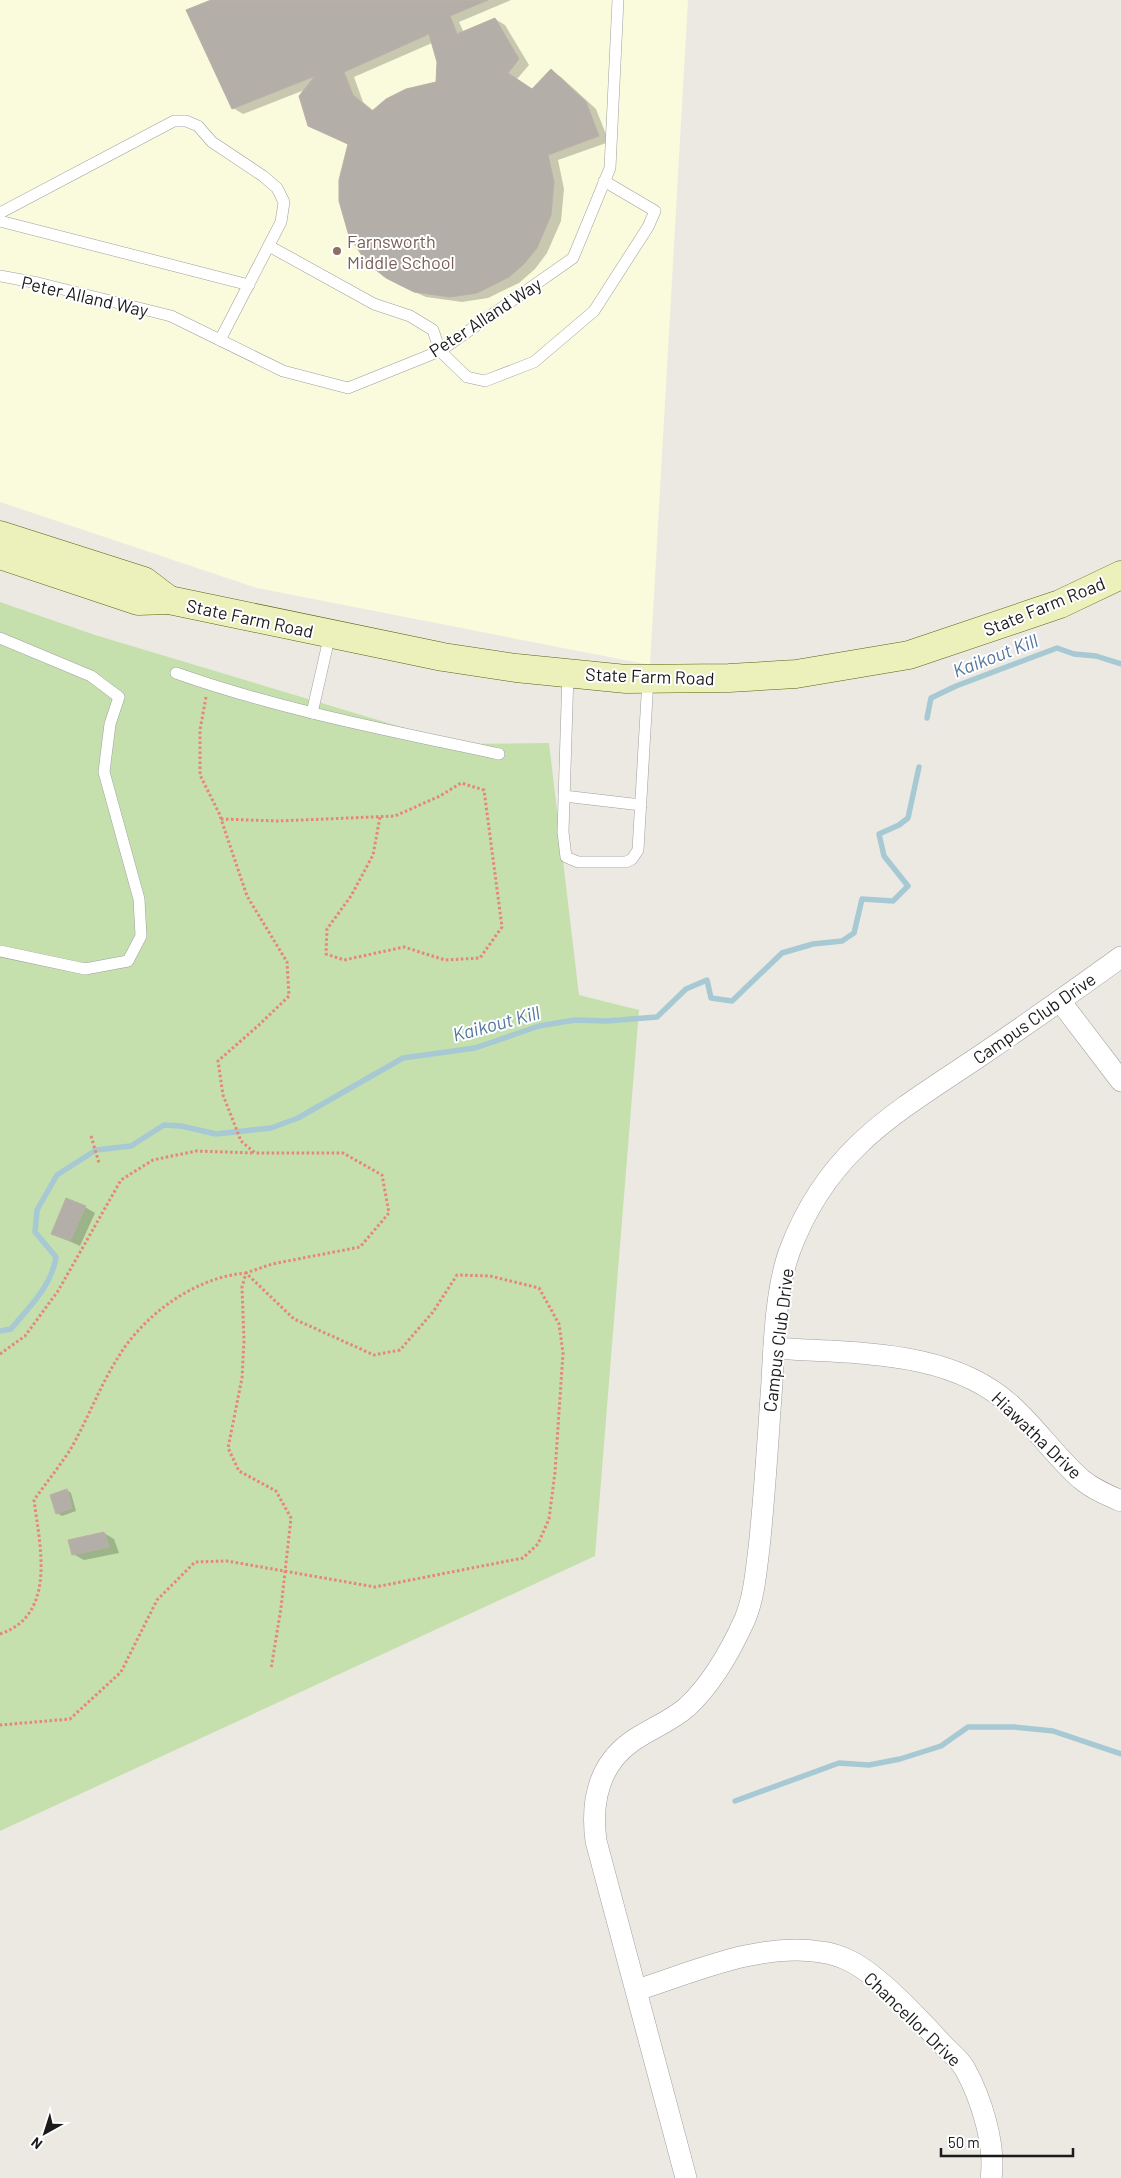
<svg xmlns="http://www.w3.org/2000/svg" width="1121" height="2178" viewBox="0 0 1121 2178" font-family="Barlow,sans-serif">
	<style>
		.education { fill: #fafadc }
		.grass { fill: #c5e0ad }
		.shadow { fill: #0003; fill-rule: evenodd }
		.lines { fill: none; stroke-linecap: round; stroke-linejoin: round }
		.stream { stroke: #a7c9d4; stroke-width: 5.5 }
		.building { fill: #b4aea8; stroke: #bbb0a6; fill-rule: evenodd }
		.service-casing { stroke: #9f9f9f; stroke-width: 12 }
		.minor-casing { stroke: #9f9f9f; stroke-width: 22 }
		.secondary-casing { stroke: #586311; stroke-width: 29 }
		.path { stroke: #e88576; stroke-width: 3; stroke-dasharray: 2.5 2.5; stroke-linecap: butt }
		.service { stroke: #fff; stroke-width: 11 }
		.minor { stroke: #fff; stroke-width: 21 }
		.secondary { stroke: #ecf1bb; stroke-width: 28 }
		.education-dot { fill: #8d6e63; stroke: #fff; stroke-width: 2 }
		.labels { text-anchor: middle; dominant-baseline: central; stroke-width: 4; stroke-linejoin: round; paint-order: stroke }
		.education-label { font-size: 18px; fill: #785e54; stroke: #fff; text-anchor: start }
		.street-label { font-size: 18px; fill: #1b1b1b; stroke: #fff }
		.water-label { font-size: 19px; font-style: italic; fill: #54779f; stroke: #fff }
	</style>
	<rect width="100%" height="100%" fill="#ece9e2"/>
	<path class="education" d="M 0,0 L 688,0 L 650,665 L 257,588 L 0,502 Z"/>
	<path class="grass" d="M 0,602 L 95,635 L 458,744 L 549,743 L 579,995 L 639,1010 L 595,1556 L 0,1831 Z"/>
	<g class="shadow">
		<path d="M 214,0 L 511,0 L 459,22 L 464,33 L 495,19 L 505,25 L 529,65 L 517,79 L 533,90 L 551,71 L 561,77 L 596,109 L 609,142 L 558,160 L 564,189 L 561,221 L 547,253 L 535,269 L 519,283 L 488,298 L 462,302 L 426,297 L 397,284 L 349,145 L 309,125 L 307,89 L 243,114 L 233,108 ZM 432,43 L 438,62 L 437,83 L 374,111 L 363,102 L 354,77 Z"/>
		<path d="M 85,1207 L 95,1213 L 80,1246 L 53,1234 Z"/>
		<path d="M 67,1490 L 71,1493 L 76,1511 L 62,1516 L 57,1513 Z"/>
		<path d="M 104,1533 L 114,1539 L 119,1553 L 84,1560 L 73,1554 Z"/>
	</g>
	<g class="lines">
		<g class="stream">
			<path d="M 927,718 L 931,698 L 956,686 L 1057,648 L 1074,654 L 1096,656 L 1121,664"/>
			<path d="M 0,1331 L 11,1329 C 28,1308 52,1286 56,1257 L 35,1232 L 37,1210 L 57,1175 L 96,1150 L 131,1146 L 164,1125 L 181,1126 L 216,1134 L 271,1128 L 298,1118 L 403,1058 L 475,1048 L 539,1026 L 575,1020 L 607,1021 L 657,1017 L 686,989 L 707,980 L 711,998 L 732,1001 L 782,953 L 813,944 L 842,941 L 854,933 L 862,899 L 893,901 L 908,886 L 884,856 L 879,834 L 899,825 L 908,818 L 919,767"/>
			<path d="M 735,1801 L 839,1763 L 869,1765 L 900,1759 L 941,1746 L 968,1727 L 1014,1727 L 1053,1731 L 1121,1754"/>
		</g>
	</g>
	<g class="building">
		<path d="M 211,0 L 488,0 L 450,16 L 457,34 L 495,18 L 519,59 L 508,73 L 532,89 L 551,69 L 586,102 L 599,136 L 548,155 L 554,182 L 551,215 L 537,248 L 524,264 L 509,277 L 477,293 L 450,297 L 414,292 L 386,278 L 367,263 L 349,236 L 339,201 L 339,180 L 348,144 L 308,126 L 299,96 L 315,76 L 232,109 L 186,10 ZM 429,34 L 437,62 L 436,82 L 406,89 L 386,99 L 372,111 L 353,95 L 344,72 Z"/>
		<path d="M 66,1198 L 86,1206 L 70,1241 L 51,1234 Z"/>
		<path d="M 67,1489 L 72,1508 L 56,1514 L 50,1495 Z"/>
		<path d="M 104,1532 L 109,1547 L 72,1555 L 68,1540 Z"/>
	</g>
	<g class="lines">
		<g class="service-casing">
			<g id="service">
				<path d="M 0,213 L 174,121 L 186,121 L 198,126 L 212,142 L 263,176 L 277,188 L 284,202 L 281,222 L 220,340"/>
				<path d="M 0,221 L 249,285"/>
				<path d="M 269,246 L 374,304 L 410,316 L 433,330 L 440,351 L 467,377 L 485,381 L 534,362 L 594,311 L 648,227 L 655,211 L 604,181"/>
				<path d="M 0,276 L 38,283 L 171,316 L 283,371 L 348,388 L 440,351 L 573,258 L 610,168 L 618,0"/>
				<path d="M 0,638 L 91,676 L 119,697 L 110,724 L 104,772 L 139,899 L 141,936 L 128,961 L 85,969 L 0,951"/>
				<path d="M 176,673 C 281,710 391,731 499,754"/>
				<path d="M 568,673 L 563,832 L 566,857 L 578,862 L 626,862 L 632,859 L 638,850 L 648,679"/>
				<path d="M 312,713 L 330,634"/>
				<path d="M 564,796 L 641,805"/>
			</g>
		</g>
		<g class="minor-casing">
			<g id="minor">
				<path d="M 1060,1001 L 1121,1081"/>
				<path d="M 774,1348 C 853,1354 951,1348 1013,1407 C 1037,1429 1056,1457 1081,1479 C 1093,1489 1107,1495 1121,1501"/>
				<path d="M 637,1990 C 694,1972 760,1942 821,1952 C 830,1953 842,1957 850,1961 C 879,1975 922,2022 945,2047 C 952,2054 961,2061 965,2069 C 981,2098 996,2145 991,2178"/>
				<path d="M 686,2178 L 596,1841 C 591,1803 598,1766 631,1742 C 649,1729 670,1722 687,1707 C 713,1683 731,1650 745,1619 C 754,1597 756,1572 759,1548 C 765,1493 768,1437 772,1382 C 774,1343 776,1287 790,1250 C 828,1149 895,1113 980,1056 C 1027,1024 1074,991 1121,957"/>
			</g>
		</g>
		<g class="secondary-casing">
			<g id="secondary">
				<path d="M 0,535 L 144,581 L 169,600"/>
				<path d="M 0,555 L 138,601 L 169,600 L 443,657 L 516,668 L 626,679 L 729,678 L 796,674 L 909,655 L 1060,604 L 1121,575"/>
			</g>
		</g>
		<g class="path">
			<path d="M 206,697 L 200,730 L 200,775 L 219,813 L 247,896 L 287,962 L 289,996 L 260,1024 L 218,1061 L 223,1095 L 241,1141 L 255,1153 L 343,1153 L 382,1175 L 389,1213 L 360,1247 L 272,1264 L 246,1273 L 242,1287 L 244,1341 L 242,1378 L 228,1448 L 239,1471 L 276,1491 L 291,1518 L 281,1608 L 271,1669"/>
			<path d="M 221,819 L 278,821 L 395,816 L 440,796 L 461,783 L 484,790 L 502,927 L 480,958 L 445,960 L 404,947 L 344,960 L 326,954 L 327,929 L 351,896 L 373,855 L 380,817"/>
			<path d="M 91,1136 L 99,1163"/>
			<path d="M 0,1354 L 25,1336 L 58,1291 L 121,1180 L 153,1160 L 196,1151 L 255,1153"/>
			<path d="M 0,1634 C 57,1615 40,1546 34,1500 C 46,1483 59,1467 70,1450 C 87,1421 99,1388 117,1359 C 143,1315 195,1277 246,1273 L 294,1319 L 374,1355 L 400,1350 L 433,1312 L 457,1275 L 490,1276 L 539,1288 L 559,1324 L 563,1353 L 555,1472 L 549,1519 L 538,1544 L 523,1558 L 375,1587 L 227,1561 L 195,1562 L 157,1600 L 121,1672 L 70,1719 L 0,1725"/>
		</g>
		<use href="#service" class="service"/>
		<use href="#minor" class="minor"/>
		<use href="#secondary" class="secondary"/>
	</g>
	<circle class="education-dot" cx="337" cy="251" r="5"/>
	<g class="labels">
		<g class="education-label">
			<text x="347" y="241">Farnsworth<tspan x="347" dy="21">Middle School</tspan></text>
		</g>
		<g class="street-label">
			<text transform="translate(85 296) rotate(13)">Peter Alland Way</text>
			<text transform="translate(485 317) rotate(-33)">Peter Alland Way</text>
			<text transform="translate(1044 606) rotate(-22)">State Farm Road</text>
			<text transform="translate(250 618) rotate(12)">State Farm Road</text>
			<text transform="translate(650 676) rotate(2)">State Farm Road</text>
			<text transform="translate(1034 1018) rotate(-35)">Campus Club Drive</text>
			<text transform="translate(778 1340) rotate(-83)">Campus Club Drive</text>
			<text transform="translate(1037 1435) rotate(44)">Hiawatha Drive</text>
			<text transform="translate(913 2019) rotate(44)">Chancellor Drive</text>
		</g>
		<g class="water-label">
			<text transform="translate(995 655) rotate(-21)">Kaikout Kill</text>
			<text transform="translate(496 1023) rotate(-15)">Kaikout Kill</text>
		</g>
	</g>
	<g transform="translate(45 2133) rotate(219)" stroke="#ffffff" stroke-width="4" paint-order="stroke">
	<path d="M0-4L9 19L0 12L-9 19Z" fill="#1b1b1b"/>
	<text y="-8" font-size="14" font-weight="bold" text-anchor="middle" fill="#1b1b1b">N</text>
	</g>
	<path d="M941 2148v8h132v-8" fill="none" stroke="#1b1b1b" stroke-width="2.5"/>
	<text x="948" y="2148" font-size="15" fill="#1b1b1b" stroke="#ffffff" stroke-width="4" paint-order="stroke">50 m</text>
</svg>
